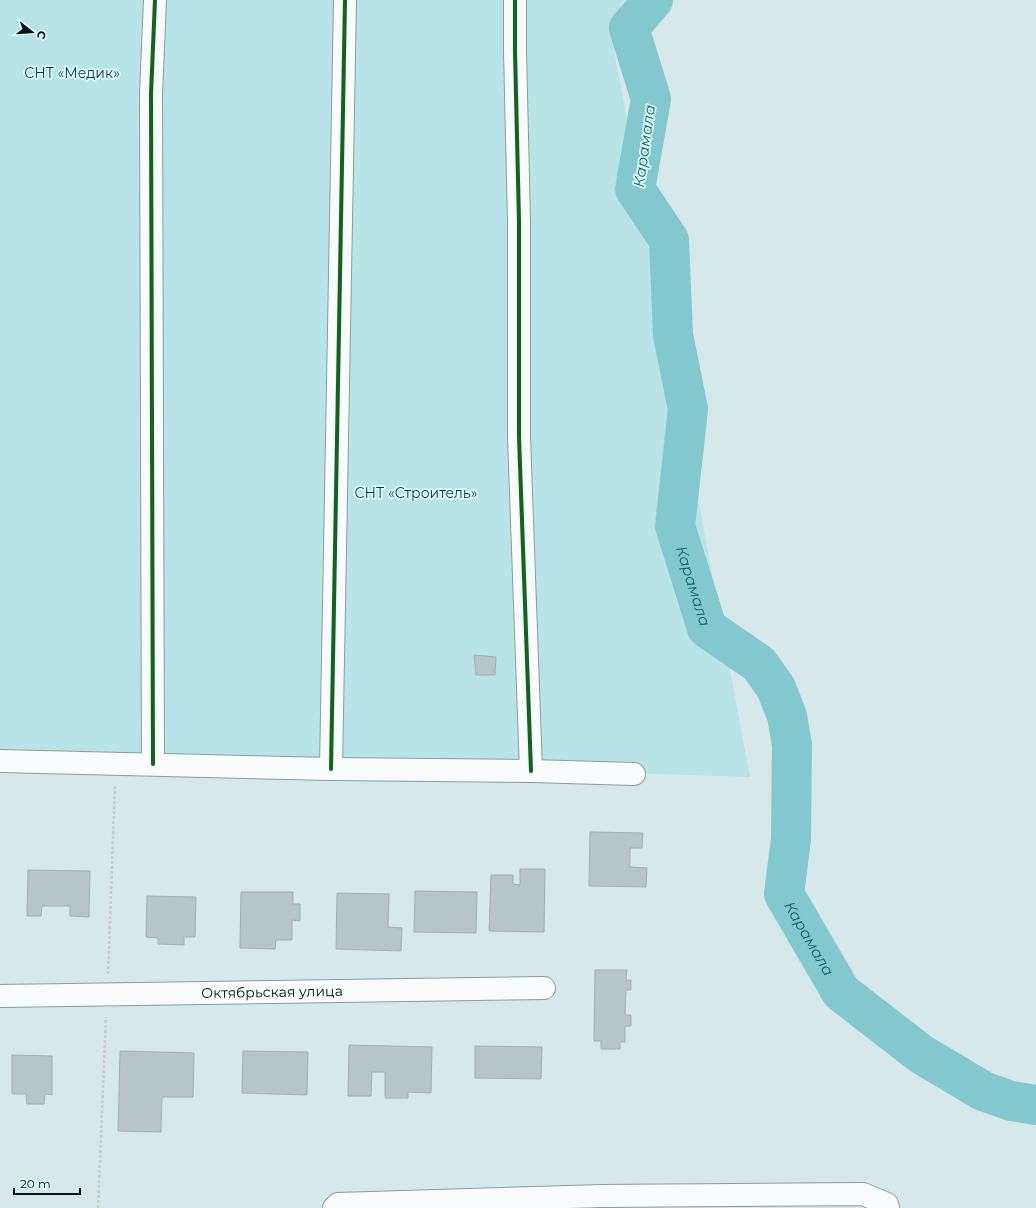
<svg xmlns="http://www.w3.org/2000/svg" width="1036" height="1208" viewBox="0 0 1036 1208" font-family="Montserrat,sans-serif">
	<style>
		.green { fill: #b8e4e8 }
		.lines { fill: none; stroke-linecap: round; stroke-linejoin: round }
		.river { stroke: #83c8ce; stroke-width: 40 }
		.building { fill: #b7c5c6; stroke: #a1afb0 }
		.minor-casing { stroke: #8d9c9d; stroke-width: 24 }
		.path { stroke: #c6cbcb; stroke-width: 2.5; stroke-dasharray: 3 2; stroke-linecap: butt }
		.minor { stroke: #f9fcfc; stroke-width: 22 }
		.cycleway-casing { stroke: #dbfcff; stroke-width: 6 }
		.cycleway { stroke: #1b5e20; stroke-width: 4 }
		.labels { text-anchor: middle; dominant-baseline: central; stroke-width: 3.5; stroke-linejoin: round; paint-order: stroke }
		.park-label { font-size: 14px; fill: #0d393d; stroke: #dbfcff }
		.street-label { font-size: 14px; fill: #051011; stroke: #dbfcff }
		.water-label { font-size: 15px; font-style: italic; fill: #0f5e64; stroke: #dbfcff }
	</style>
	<rect width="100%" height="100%" fill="#d6e8e9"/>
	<path class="green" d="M 0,0 L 624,0 L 609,23 L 750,777 L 0,752 Z"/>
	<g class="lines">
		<path class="river" id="s1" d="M 653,0 L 629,28 L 651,99 L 635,189 L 669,240 L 673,335 L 688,409 L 675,526 L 707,628 L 759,664 L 776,688 L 787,716 L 792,745 L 791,839 L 784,894 L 841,992 L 921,1054 L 983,1091 L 1011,1101 L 1036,1105"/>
	</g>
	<g class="building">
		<path d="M 474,655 L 496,657 L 495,675 L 476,675 Z"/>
		<path d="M 590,832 L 643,833 L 642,848 L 630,848 L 630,867 L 647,868 L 646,887 L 589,886 Z"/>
		<path d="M 520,869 L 545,869 L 544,932 L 489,931 L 491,875 L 513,875 L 513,884 L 520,885 Z"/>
		<path d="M 28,870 L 90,871 L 89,917 L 70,916 L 70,906 L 42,906 L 41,916 L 27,916 Z"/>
		<path d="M 415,891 L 477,892 L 476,933 L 414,932 Z"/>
		<path d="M 241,892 L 293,892 L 293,904 L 300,904 L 300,921 L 292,920 L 292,940 L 276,940 L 275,949 L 240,948 Z"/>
		<path d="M 337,893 L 389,894 L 388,927 L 402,928 L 401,951 L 336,949 Z"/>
		<path d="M 147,896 L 196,897 L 195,937 L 184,937 L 184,945 L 158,944 L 158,938 L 146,937 Z"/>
		<path d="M 595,970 L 627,970 L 626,980 L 631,980 L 631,990 L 626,990 L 625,1015 L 631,1015 L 631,1026 L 625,1026 L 625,1042 L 620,1042 L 620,1049 L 601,1049 L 601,1041 L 594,1041 Z"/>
		<path d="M 349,1045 L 432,1047 L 431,1093 L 408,1092 L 408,1098 L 385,1098 L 385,1072 L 372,1072 L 371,1096 L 348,1096 Z"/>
		<path d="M 475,1046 L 542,1047 L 541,1079 L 475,1078 Z"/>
		<path d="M 120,1051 L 194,1053 L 193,1097 L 162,1097 L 161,1132 L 118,1131 Z"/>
		<path d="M 243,1051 L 308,1052 L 307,1095 L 242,1093 Z"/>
		<path d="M 12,1055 L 52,1056 L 52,1095 L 45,1094 L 44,1104 L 27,1104 L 26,1094 L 12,1094 Z"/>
	</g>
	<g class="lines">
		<g class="minor-casing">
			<g id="minor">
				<path d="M 515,0 L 515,51 L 519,222 L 519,437 L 531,771"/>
				<path d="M 0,761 L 331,769 L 531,771 L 634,774"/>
				<path d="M 153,764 L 151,94 L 155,0"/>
				<path d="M 331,769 L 345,0"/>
				<path id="s2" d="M 0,996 L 544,988"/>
				<path d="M 334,1208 L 338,1204 L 602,1196 L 863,1194 L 887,1204 L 888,1208"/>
			</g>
		</g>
		<g class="path">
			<path d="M 108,974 L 115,785"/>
			<path d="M 98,1208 L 106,1017"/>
		</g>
		<use href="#minor" class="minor"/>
		<g class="cycleway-casing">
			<g id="cycleway">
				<path d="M 515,0 L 515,51 L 519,222 L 519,437 L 531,771"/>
				<path d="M 153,764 L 151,94 L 155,0"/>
				<path d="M 331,769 L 345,0"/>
			</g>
		</g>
		<use href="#cycleway" class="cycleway"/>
	</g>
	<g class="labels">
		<g class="park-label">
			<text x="72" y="73">СНТ «Медик»</text>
			<text x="416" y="493">СНТ «Строитель»</text>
		</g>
		<g class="street-label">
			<text stroke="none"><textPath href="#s2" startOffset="272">Октябрьская улица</textPath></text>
		</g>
		<g class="water-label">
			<text transform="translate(644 146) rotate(-82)">Карамала</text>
			<text stroke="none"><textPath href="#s1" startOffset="615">Карамала</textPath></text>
			<text stroke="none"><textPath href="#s1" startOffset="1012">Карамала</textPath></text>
		</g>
	</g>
	<g transform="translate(32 32) rotate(107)" stroke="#dbfcff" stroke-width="3" paint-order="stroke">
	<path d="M0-3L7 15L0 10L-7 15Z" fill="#051011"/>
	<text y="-6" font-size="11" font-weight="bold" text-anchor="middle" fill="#051011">С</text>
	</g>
	<path d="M14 1188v6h66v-6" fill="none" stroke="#051011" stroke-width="2"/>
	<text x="20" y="1188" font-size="12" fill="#051011" stroke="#dbfcff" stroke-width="3" paint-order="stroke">20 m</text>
</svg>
